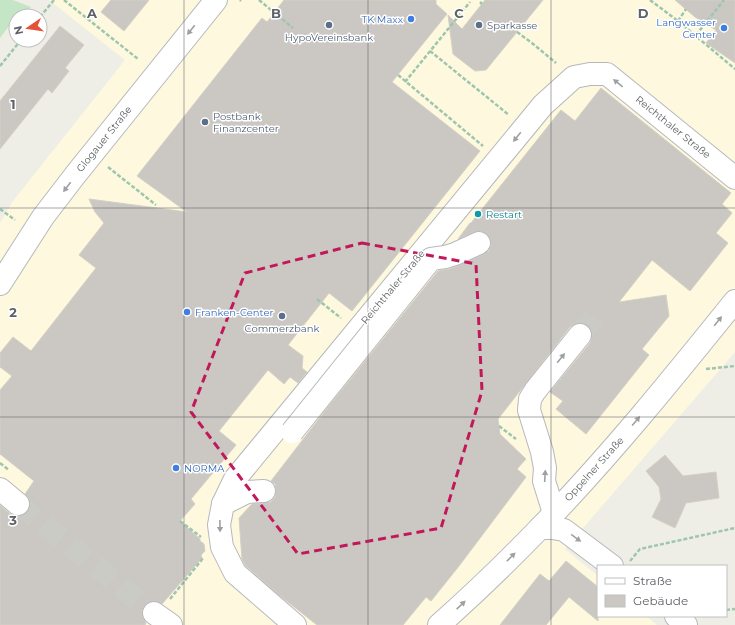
<svg xmlns="http://www.w3.org/2000/svg" width="735" height="625" viewBox="0 0 735 625" font-family="Montserrat,sans-serif">
	<style>
		.commercial { fill: #fdf8de }
		.green { fill: #c4e6c6 }
		.building { fill: #cbc8c3; stroke: #d4d0c4 }
		.lines { fill: none; stroke-linecap: round; stroke-linejoin: round }
		.minor-tunnel { stroke: #cbcbc6; stroke-width: 22; stroke-dasharray: 22 11; stroke-linecap: butt }
		.minor-casing { stroke: #b6b8bc; stroke-width: 24 }
		.path { stroke: #9dc6ad; stroke-width: 2.5; stroke-dasharray: 4 2; stroke-linecap: butt }
		.minor { stroke: #fff; stroke-width: 22 }
		.minor-bridge-casing { stroke: #b6b8bc; stroke-width: 24; stroke-linecap: butt }
		.minor-bridge { stroke: #fff; stroke-width: 22 }
		.oneway { fill: #9ea0a3 }
		.marked { fill: none; stroke: #c2185b; stroke-width: 3; stroke-dasharray: 8 5; stroke-linejoin: round }
		.grid { fill: none; stroke: #5e6166; stroke-width: 1; stroke-opacity: 0.55 }
		.shop-dot { fill: #3f7fe0; stroke: #fff; stroke-width: 1.5 }
		.service-dot { fill: #5c6f8a; stroke: #fff; stroke-width: 1.5 }
		.culture-dot { fill: #0f9aa8; stroke: #fff; stroke-width: 1.5 }
		.labels { text-anchor: middle; dominant-baseline: central; stroke-width: 3; stroke-linejoin: round; paint-order: stroke }
		.shop-label { font-size: 10px; fill: #366cbe; stroke: #fff; text-anchor: end }
		.service-label { font-size: 10px; fill: #4e5e75; stroke: #fff; text-anchor: start }
		.street-label { font-size: 10px; fill: #5e6166; stroke: #fff }
		.culture-label { font-size: 10px; fill: #0d838f; stroke: #fff; text-anchor: start }
		.grid-label { font-size: 13px; text-anchor: middle; font-weight: bold; fill: #5e6166; stroke: #fff; stroke-width: 3; stroke-linejoin: round; paint-order: stroke }
	</style>
	<rect width="100%" height="100%" fill="#efeee6"/>
	<path class="commercial" d="M 49,0 L 735,0 L 735,352 L 565,549 L 598,576 L 598,616 L 646,616 L 657,625 L 0,625 L 0,223 L 13,201 L 125,60 Z"/>
	<path class="green" d="M 0,0 L 13,0 L 31,7 L 25,16 L 16,16 L 16,24 L 12,22 L 0,38 Z"/>
	<g class="building">
		<path d="M 111,0 L 149,0 L 124,31 L 101,12 Z"/>
		<path d="M 284,0 L 436,0 L 436,4 L 447,14 L 392,82 L 480,151 L 352,311 L 329,293 L 288,345 L 303,356 L 302,368 L 307,372 L 298,383 L 290,377 L 284,384 L 268,370 L 219,431 L 236,445 L 191,499 L 195,504 L 180,521 L 200,539 L 200,541 L 204,544 L 205,551 L 201,555 L 202,558 L 162,604 L 155,601 L 149,602 L 144,606 L 142,612 L 143,618 L 146,623 L 145,625 L 0,625 L 0,505 L 10,514 L 16,516 L 22,516 L 27,512 L 30,506 L 30,500 L 25,494 L 34,481 L 0,454 L 0,390 L 12,376 L 0,367 L 0,353 L 13,337 L 31,351 L 96,268 L 79,255 L 104,223 L 95,212 L 89,199 L 187,212 L 137,176 L 262,18 L 267,22 Z"/>
		<path d="M 485,0 L 543,0 L 486,70 L 475,71 L 453,54 L 448,15 L 462,29 Z"/>
		<path d="M 675,0 L 735,0 L 735,63 L 706,43 L 716,30 L 695,17 Z"/>
		<path d="M 60,26 L 84,45 L 65,68 L 69,71 L 52,93 L 48,89 L 0,149 L 0,101 Z"/>
		<path d="M 601,88 L 731,193 L 722,204 L 732,213 L 716,233 L 728,243 L 690,291 L 652,260 L 619,302 L 666,295 L 669,316 L 642,349 L 649,355 L 586,434 L 556,409 L 563,401 L 550,392 L 590,343 L 592,337 L 592,331 L 588,325 L 582,323 L 576,323 L 570,327 L 498,419 L 500,434 L 526,459 L 517,469 L 526,477 L 459,566 L 431,601 L 426,597 L 403,625 L 317,625 L 279,595 L 245,565 L 242,559 L 239,518 L 252,504 L 265,503 L 271,502 L 275,497 L 276,490 L 275,484 L 271,481 L 328,407 L 438,271 L 449,269 L 460,265 L 484,254 L 489,251 L 491,245 L 490,238 L 486,233 L 481,231 L 474,232 L 458,239 L 470,223 L 471,223 L 561,110 L 575,121 Z"/>
		<path d="M 665,455 L 683,476 L 716,472 L 719,498 L 686,503 L 675,528 L 652,517 L 661,499 L 659,487 L 646,471 Z"/>
		<path d="M 566,561 L 598,587 L 598,621 L 569,597 L 546,625 L 500,625 L 540,574 L 549,581 Z"/>
	</g>
	<g class="lines">
		<g class="minor-tunnel">
			<path d="M 580,335 L 596,315"/>
			<path d="M 18,504 L 154,613"/>
		</g>
		<g class="minor-casing">
			<g id="minor">
				<path d="M 445,257 L 455,254 L 479,243"/>
				<path d="M 0,284 L 43,217 L 76,174 L 216,0"/>
				<path d="M 0,489 L 18,504"/>
				<path d="M 223,504 L 247,492 L 264,491"/>
				<path d="M 554,513 L 544,481 L 545,468 L 542,452 L 529,410 L 530,399 L 535,391 L 580,335"/>
				<path d="M 540,528 L 552,528 L 564,530 L 612,566"/>
				<path d="M 154,613 L 171,625"/>
				<path d="M 676,616 L 686,625"/>
				<path d="M 295,625 L 235,573 L 222,547 L 219,525 L 223,504 L 235,479 L 543,105 L 574,77 L 590,74 L 607,74 L 735,178"/>
				<path d="M 439,625 C 474,594 507,562 540,528 C 609,457 673,378 735,301"/>
			</g>
		</g>
		<g class="path">
			<path d="M 64,0 L 138,59"/>
			<path d="M 240,0 L 241,1"/>
			<path d="M 259,0 L 293,28"/>
			<path d="M 650,0 L 678,21 L 735,69"/>
			<path d="M 480,2 L 482,4"/>
			<path d="M 40,17 L 54,0"/>
			<path d="M 678,21 L 686,9"/>
			<path d="M 517,32 L 532,43 L 556,63"/>
			<path d="M 696,35 L 724,0"/>
			<path d="M 430,51 L 509,115"/>
			<path d="M 0,66 L 21,40"/>
			<path d="M 398,75 L 483,146"/>
			<path d="M 405,82 L 470,2"/>
			<path d="M 108,167 L 156,205"/>
			<path d="M 0,209 L 15,220"/>
			<path d="M 317,299 L 341,318"/>
			<path d="M 706,369 L 735,366"/>
			<path d="M 499,426 L 516,439"/>
			<path d="M 0,463 L 9,470"/>
			<path d="M 180,521 L 201,537"/>
			<path d="M 630,561 L 640,549 L 735,528"/>
			<path d="M 170,599 L 204,557"/>
			<path d="M 726,610 L 735,609"/>
		</g>
		<use href="#minor" class="minor"/>
		<g class="minor-bridge-casing">
			<path id="minor-bridge" d="M 292,432 L 431,259 L 445,257"/>
		</g>
		<use href="#minor-bridge" class="minor-bridge"/>
	</g>
	<defs><path id="oneway-solid" d="M-6-.8H1V-3.2L6.5 0L1 3.2V.8H-6Z"/></defs>
	<g class="oneway">
		<use href="#oneway-solid" transform="translate(191 30) rotate(129)"/>
		<use href="#oneway-solid" transform="translate(618 83) rotate(-141)"/>
		<use href="#oneway-solid" transform="translate(517 137) rotate(129)"/>
		<use href="#oneway-solid" transform="translate(67 187) rotate(127)"/>
		<use href="#oneway-solid" transform="translate(718 321) rotate(-51)"/>
		<use href="#oneway-solid" transform="translate(561 358) rotate(-51)"/>
		<use href="#oneway-solid" transform="translate(636 421) rotate(-50)"/>
		<use href="#oneway-solid" transform="translate(545 476) rotate(-87)"/>
		<use href="#oneway-solid" transform="translate(220 526) rotate(89)"/>
		<use href="#oneway-solid" transform="translate(576 538) rotate(36)"/>
		<use href="#oneway-solid" transform="translate(511 557) rotate(-45)"/>
		<use href="#oneway-solid" transform="translate(461 605) rotate(-43)"/>
	</g>
	<path class="marked" d="M 362,243 L 476,264 L 482,391 L 441,528 L 298,554 L 191,412 L 245,273 Z"/>
	<path class="grid" d="M 184,0 L 184,625M 368,0 L 368,625M 551,0 L 551,625M 0,208 L 735,208M 0,417 L 735,417"/>
	<g class="shop-dot">
		<circle cx="411" cy="19" r="4"/>
		<circle cx="724" cy="28" r="4"/>
		<circle cx="187" cy="312" r="4"/>
		<circle cx="176" cy="468" r="4"/>
	</g>
	<g class="service-dot">
		<circle cx="329" cy="25" r="4"/>
		<circle cx="479" cy="25" r="4"/>
		<circle cx="205" cy="122" r="4"/>
		<circle cx="282" cy="316" r="4"/>
	</g>
	<circle class="culture-dot" cx="478" cy="214" r="4"/>
	<g class="labels">
		<g class="shop-label">
			<text x="403" y="19">TK Maxx</text>
			<text x="716" y="22">Langwasser<tspan x="716" dy="12">Center</tspan></text>
			<text x="195" y="312" text-anchor="start">Franken-Center</text>
			<text x="184" y="468" text-anchor="start">NORMA</text>
		</g>
		<g class="service-label">
			<text x="487" y="25">Sparkasse</text>
			<text x="329" y="37" text-anchor="middle">HypoVereinsbank</text>
			<text x="213" y="116">Postbank<tspan x="213" dy="12">Finanzcenter</tspan></text>
			<text x="282" y="328" text-anchor="middle">Commerzbank</text>
		</g>
		<g class="street-label">
			<text transform="translate(673 127) rotate(39)">Reichthaler Straße</text>
			<text transform="translate(104 139) rotate(-51)">Glogauer Straße</text>
			<text transform="translate(393 287) rotate(-50)">Reichthaler Straße</text>
			<text transform="translate(594 469) rotate(-48)">Oppelner Straße</text>
		</g>
		<g class="culture-label">
			<text x="486" y="214">Restart</text>
		</g>
	</g>
	<g class="grid-label">
		<text x="92" y="18">A</text>
		<text x="276" y="18">B</text>
		<text x="459" y="18">C</text>
		<text x="643" y="18">D</text>
		<text x="13" y="109">1</text>
		<text x="13" y="317">2</text>
		<text x="13" y="525">3</text>
	</g>
	<rect x="597" y="565" width="130" height="52" fill="#ffffff" stroke="#bfc0c2"/>
	<rect x="605" y="578" width="20" height="6" fill="#ffffff" stroke="#bfc0c2"/>
	<text x="633" y="585" font-size="12" fill="#5e6166">Straße</text>
	<rect x="605" y="595" width="20" height="12" fill="#cbc8c3" stroke="#bfc0c2"/>
	<text x="633" y="605" font-size="12" fill="#5e6166">Gebäude</text>
	<g transform="translate(28 28) rotate(257)"><circle r="19" fill="#ffffff" stroke="#bfc0c2"/>
	<path d="M0-3L7 15L0 10L-7 15Z" fill="#e45338"/>
	<text y="-6" font-size="11" font-weight="bold" text-anchor="middle" fill="#5e6166">N</text>
	</g>
</svg>
